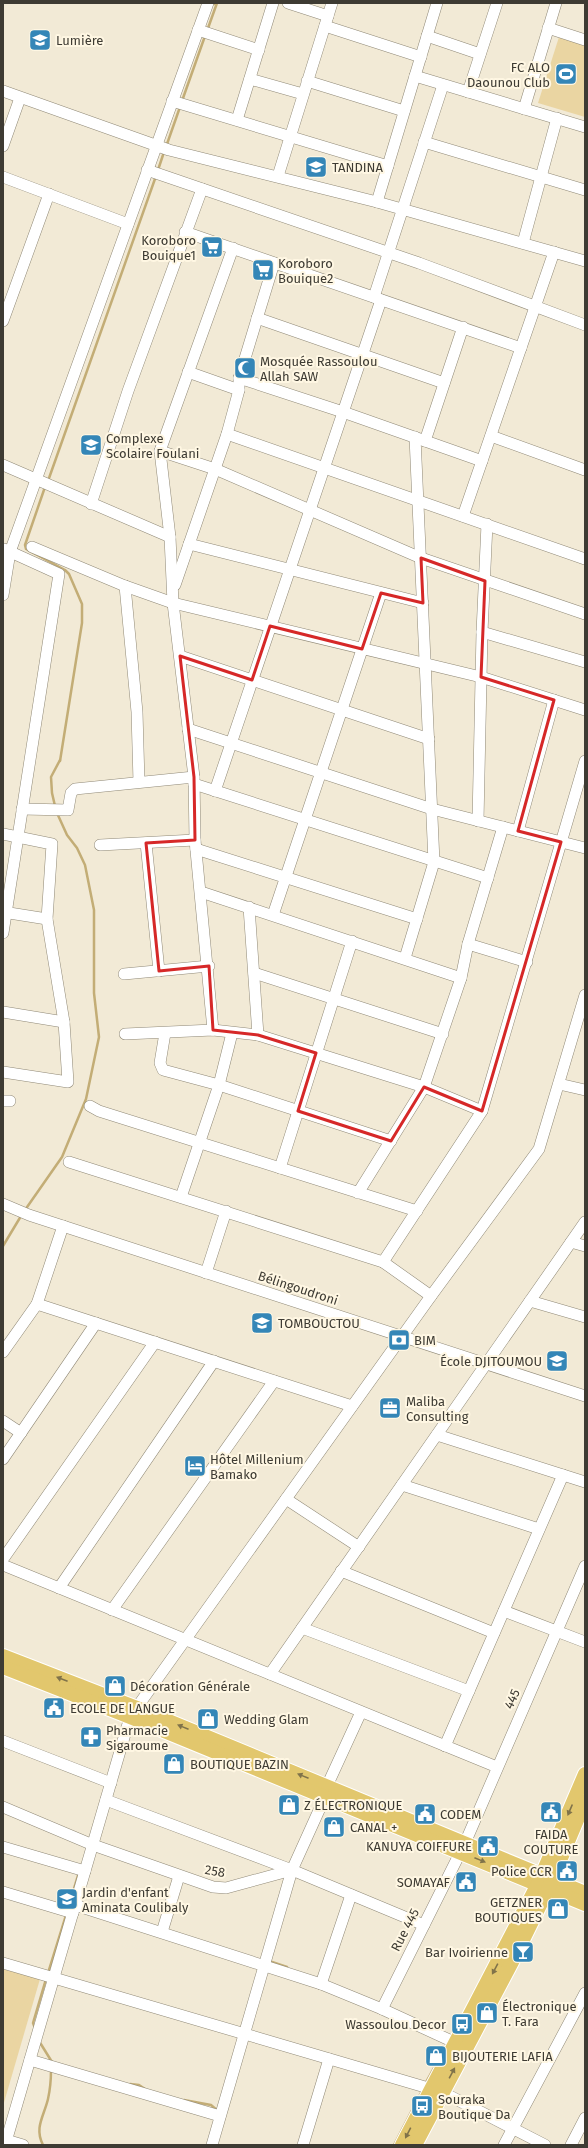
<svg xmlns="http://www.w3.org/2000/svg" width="588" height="2148" viewBox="0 0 588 2148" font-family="'Fira Sans',sans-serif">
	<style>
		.green { fill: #ead5a2 }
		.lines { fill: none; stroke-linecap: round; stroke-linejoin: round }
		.stream { stroke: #c3ad76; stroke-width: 2.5 }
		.minor-casing { stroke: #908977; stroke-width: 12 }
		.major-casing { stroke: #fff; stroke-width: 16 }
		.minor { stroke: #fff; stroke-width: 11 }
		.major { stroke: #e2c76d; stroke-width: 14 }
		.oneway { fill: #80734a }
		.marked { fill: none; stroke: #d62828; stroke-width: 3; stroke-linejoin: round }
		.labels { text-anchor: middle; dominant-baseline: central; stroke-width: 4; stroke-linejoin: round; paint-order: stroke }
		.poi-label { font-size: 13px; fill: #3e3b33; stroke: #fff7e3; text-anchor: start }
		.street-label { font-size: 13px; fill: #3e3b33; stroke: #fff7e3 }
	</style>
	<rect width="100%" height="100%" fill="#f2ead6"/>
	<g class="green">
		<path d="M 559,37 L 585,45 L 585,117 L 538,103 Z"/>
		<path d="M 3,1969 L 40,1979 L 3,2106 Z"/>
	</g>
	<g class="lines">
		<g class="stream">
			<path d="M 214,4 L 215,3"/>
			<path d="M 207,31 L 217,3"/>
			<path d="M 182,101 L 205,36"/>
			<path d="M 167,144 L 180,107"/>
			<path d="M 158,170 L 163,155"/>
			<path d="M 48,481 L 156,176"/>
			<path d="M 45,487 L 25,545 L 26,549 L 65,570 L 69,574 L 82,604 L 82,623 L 60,761"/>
			<path d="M 55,806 L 52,793 L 51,777 L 60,760"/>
			<path d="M 25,1210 L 62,1157 L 86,1099 L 99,1037 L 94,993 L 94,910 L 85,865 L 77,848 L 67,835 L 57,813"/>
			<path d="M 3,1246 L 21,1216"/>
			<path d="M 68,1908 L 79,1872"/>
			<path d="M 269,1961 L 287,1967"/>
			<path d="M 48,1973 L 66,1915"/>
			<path d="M 35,2028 L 33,2023 L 46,1979"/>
			<path d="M 39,2041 L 52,2062"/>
			<path d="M 130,2084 L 139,2085 L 145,2089"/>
			<path d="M 425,2084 L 435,2066"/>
			<path d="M 184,2100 L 211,2105 L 218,2111"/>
			<path d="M 43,2145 C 34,2128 44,2116 48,2099 C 50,2090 51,2080 51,2070"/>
			<path d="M 394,2145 L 423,2089"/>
		</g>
		<g class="minor-casing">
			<g id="minor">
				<path d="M 288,3 L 328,16"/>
				<path d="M 325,26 L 421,57"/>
				<path d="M 548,28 L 585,40"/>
				<path d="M 198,30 L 259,50"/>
				<path d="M 427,36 L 480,54"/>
				<path d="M 415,76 L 585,127"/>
				<path d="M 250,79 L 303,94"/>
				<path d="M 307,81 L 404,111"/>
				<path d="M 3,91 L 169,150 L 377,202 L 585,261"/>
				<path d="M 468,92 L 497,3"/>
				<path d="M 172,101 L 388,166"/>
				<path d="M 524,109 L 556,3"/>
				<path d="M 237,120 L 273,3"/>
				<path d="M 424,142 L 585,190"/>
				<path d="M 3,146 L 20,98"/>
				<path d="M 147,170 L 419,263 L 585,325"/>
				<path d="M 278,176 L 332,3"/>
				<path d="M 3,177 L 128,224"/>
				<path d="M 377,202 L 437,3"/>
				<path d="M 185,232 L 521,348"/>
				<path d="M 523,243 L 557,118"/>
				<path d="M 374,297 L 443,85"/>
				<path d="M 257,318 L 444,383"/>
				<path d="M 3,321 L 49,194"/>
				<path d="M 188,372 L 239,390"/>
				<path d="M 239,378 L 343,412 L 482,461"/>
				<path d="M 227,434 L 585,559"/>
				<path d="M 491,436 L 585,470"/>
				<path d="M 425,441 L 463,327"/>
				<path d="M 160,451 L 215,469 L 421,558 L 585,614"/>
				<path d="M 3,465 L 170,537"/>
				<path d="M 91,504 L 128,391 L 202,189"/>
				<path d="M 463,516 L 554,252"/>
				<path d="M 189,544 L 423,603"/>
				<path d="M 32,547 L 125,586 L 173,603 L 481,677 L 585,710"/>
				<path d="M 175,585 L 227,434 L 239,390 L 239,378 L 274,263"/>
				<path d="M 125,586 L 137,712 L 139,782"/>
				<path d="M 3,595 L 10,552 L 208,3"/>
				<path d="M 482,632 L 585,662"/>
				<path d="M 180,656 L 429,739"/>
				<path d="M 188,729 L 432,809 L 585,848"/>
				<path d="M 194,784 L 488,878"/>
				<path d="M 215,791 L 381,300"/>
				<path d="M 22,809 L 68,810 L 71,793 L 75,789 L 194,777"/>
				<path d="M 478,821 L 482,632 L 487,524"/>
				<path d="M 518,831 L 554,700"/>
				<path d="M 3,834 L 52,844 L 47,919 L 64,1022 L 68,1082 L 3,1072"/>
				<path d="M 146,843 L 159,971"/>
				<path d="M 100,845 L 195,840"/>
				<path d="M 196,849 L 417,919"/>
				<path d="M 201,892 L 461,978"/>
				<path d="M 249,907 L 258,1035"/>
				<path d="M 3,912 L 47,919"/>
				<path d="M 273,915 L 381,593"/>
				<path d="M 3,933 L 59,574 L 4,549"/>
				<path d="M 468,944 L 527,962"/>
				<path d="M 405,958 L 434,862 L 415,437"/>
				<path d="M 254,973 L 443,1034"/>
				<path d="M 124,974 L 209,966"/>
				<path d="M 3,1012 L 64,1022"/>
				<path d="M 213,1030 L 195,840 L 194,777 L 173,603 L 170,537 L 160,451 L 233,248"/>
				<path d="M 165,1033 L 160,1063 L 163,1070 L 219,1085 L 391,1141"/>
				<path d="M 125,1034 L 213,1030 L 258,1035 L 424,1087 L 482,1111"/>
				<path d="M 559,1084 L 585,1090"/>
				<path d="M 3,1101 L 10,1101"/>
				<path d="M 90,1106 L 99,1111 L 417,1211"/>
				<path d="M 69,1162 L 383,1262 L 431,1296"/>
				<path d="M 280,1168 L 352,941"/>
				<path d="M 358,1193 L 424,1087 L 461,978 L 468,944 L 503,827"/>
				<path d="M 181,1197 L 219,1085 L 232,1033"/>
				<path d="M 3,1204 L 29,1215 L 585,1396"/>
				<path d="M 571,1242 L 585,1246"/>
				<path d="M 383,1262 L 482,1111 L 585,761"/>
				<path d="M 206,1273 L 226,1211"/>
				<path d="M 530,1301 L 585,1317"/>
				<path d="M 37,1304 L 352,1406"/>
				<path d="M 3,1352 L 37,1304 L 63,1226"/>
				<path d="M 3,1421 L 21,1433"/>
				<path d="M 437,1435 L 585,1482"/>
				<path d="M 3,1459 L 96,1323"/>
				<path d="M 402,1485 L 539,1529"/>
				<path d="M 286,1499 L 359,1547"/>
				<path d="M 3,1559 L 155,1342"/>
				<path d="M 3,1565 L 497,1767"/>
				<path d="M 341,1571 L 494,1633"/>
				<path d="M 59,1588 L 214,1361"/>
				<path d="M 112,1610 L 274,1381"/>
				<path d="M 504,1611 L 585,1642"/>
				<path d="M 302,1628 L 469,1691"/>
				<path d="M 270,1674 L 585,1222"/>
				<path d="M 3,1741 L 111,1783"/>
				<path d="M 445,1746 L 563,1475"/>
				<path d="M 327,1786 L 361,1712"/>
				<path d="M 106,1800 L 292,1870 L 424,1925"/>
				<path d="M 3,1807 L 93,1845 L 213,1887 L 226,1888 L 292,1870"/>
				<path d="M 3,1847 L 85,1871"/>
				<path d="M 3,1892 L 73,1913"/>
				<path d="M 75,1905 L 321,1984 L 382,2009 L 456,2043"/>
				<path d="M 162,1932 L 179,1876"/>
				<path d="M 3,1963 L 442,2092 L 545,2145"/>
				<path d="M 321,1984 L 351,1895"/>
				<path d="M 382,2009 L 465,1843 L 585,1566"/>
				<path d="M 30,2060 L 220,2116"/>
				<path d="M 6,2140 L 23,2145"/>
				<path d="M 5,2145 L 130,1717 L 431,1296 L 539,1149 L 585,995"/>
				<path d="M 212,2145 L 292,1870 L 325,1797"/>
				<path d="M 303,2145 L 329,2059"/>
				<path d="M 504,2145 L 585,1993"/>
				<path d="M 571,2145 L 585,2118"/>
			</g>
		</g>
		<g class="major-casing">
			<g id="major">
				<path d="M 3,1656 L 137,1708 L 585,1893"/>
				<path d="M 3,1667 L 130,1717 L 585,1904"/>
				<path d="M 402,2145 L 538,1884 L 585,1774"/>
				<path d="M 415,2145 L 512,1962 L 548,1889 L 585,1801"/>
			</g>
		</g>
		<use href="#minor" class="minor"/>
		<use href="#major" class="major"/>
	</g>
	<defs><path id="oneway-solid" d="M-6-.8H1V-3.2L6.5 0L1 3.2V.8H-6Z"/></defs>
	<g class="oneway">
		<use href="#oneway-solid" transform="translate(62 1679) rotate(-159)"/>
		<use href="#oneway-solid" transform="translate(183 1727) rotate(-158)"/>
		<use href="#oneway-solid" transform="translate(303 1776) rotate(-158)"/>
		<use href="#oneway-solid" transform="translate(570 1810) rotate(113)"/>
		<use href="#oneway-solid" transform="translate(480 1860) rotate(22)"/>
		<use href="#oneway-solid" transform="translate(495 1969) rotate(118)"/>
		<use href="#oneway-solid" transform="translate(452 2073) rotate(-62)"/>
		<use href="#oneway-solid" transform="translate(408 2133) rotate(117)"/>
	</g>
	<path class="marked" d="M 421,558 L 485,581 L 481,677 L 554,700 L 518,831 L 561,842 L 482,1111 L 424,1087 L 391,1141 L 298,1111 L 316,1053 L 258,1035 L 213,1030 L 209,966 L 159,971 L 146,843 L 195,840 L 194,777 L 180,656 L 252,680 L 270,626 L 362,649 L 381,593 L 423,603 Z"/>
	<defs>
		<g id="school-square" transform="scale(1.15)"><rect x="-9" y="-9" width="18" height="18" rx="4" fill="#3486b7" stroke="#fff7e3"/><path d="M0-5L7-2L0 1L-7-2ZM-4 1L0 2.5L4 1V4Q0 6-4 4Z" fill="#fff"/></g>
		<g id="stadium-square" transform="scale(1.15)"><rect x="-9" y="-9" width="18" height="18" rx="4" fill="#3486b7" stroke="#fff7e3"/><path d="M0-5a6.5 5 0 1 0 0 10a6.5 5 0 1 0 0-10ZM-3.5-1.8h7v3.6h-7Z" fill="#fff"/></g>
		<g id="supermarket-square" transform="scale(1.15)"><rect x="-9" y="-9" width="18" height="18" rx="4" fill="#3486b7" stroke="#fff7e3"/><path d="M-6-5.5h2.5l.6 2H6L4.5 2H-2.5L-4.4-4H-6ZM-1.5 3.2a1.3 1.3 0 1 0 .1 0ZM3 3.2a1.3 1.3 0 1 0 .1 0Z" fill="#fff"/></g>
		<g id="mosque-square" transform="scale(1.15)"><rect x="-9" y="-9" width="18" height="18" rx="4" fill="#3486b7" stroke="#fff7e3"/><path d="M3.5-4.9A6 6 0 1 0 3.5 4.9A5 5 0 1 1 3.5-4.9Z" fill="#fff"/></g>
		<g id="bank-square" transform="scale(1.15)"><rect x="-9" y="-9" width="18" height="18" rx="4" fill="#3486b7" stroke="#fff7e3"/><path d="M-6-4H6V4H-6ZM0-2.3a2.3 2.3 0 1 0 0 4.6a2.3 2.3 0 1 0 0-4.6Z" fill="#fff"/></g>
		<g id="office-square" transform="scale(1.15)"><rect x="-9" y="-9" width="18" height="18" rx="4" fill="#3486b7" stroke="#fff7e3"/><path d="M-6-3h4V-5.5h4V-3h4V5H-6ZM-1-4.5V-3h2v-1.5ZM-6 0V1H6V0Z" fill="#fff"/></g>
		<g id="hotel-square" transform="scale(1.15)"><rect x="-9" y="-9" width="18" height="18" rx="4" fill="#3486b7" stroke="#fff7e3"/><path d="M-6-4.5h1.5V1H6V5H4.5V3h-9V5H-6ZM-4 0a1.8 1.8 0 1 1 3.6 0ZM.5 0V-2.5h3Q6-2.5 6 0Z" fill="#fff"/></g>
		<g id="shop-square" transform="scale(1.15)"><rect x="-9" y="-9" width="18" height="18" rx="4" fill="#3486b7" stroke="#fff7e3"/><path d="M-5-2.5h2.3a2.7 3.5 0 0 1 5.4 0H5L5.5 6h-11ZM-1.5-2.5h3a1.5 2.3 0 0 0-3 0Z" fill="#fff"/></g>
		<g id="civic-square" transform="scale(1.15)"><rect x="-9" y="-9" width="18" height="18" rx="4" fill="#3486b7" stroke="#fff7e3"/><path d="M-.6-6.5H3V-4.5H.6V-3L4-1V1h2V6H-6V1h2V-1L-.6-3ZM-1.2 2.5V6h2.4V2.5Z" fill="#fff"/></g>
		<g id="pharmacy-square" transform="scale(1.15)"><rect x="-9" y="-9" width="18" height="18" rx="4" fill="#3486b7" stroke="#fff7e3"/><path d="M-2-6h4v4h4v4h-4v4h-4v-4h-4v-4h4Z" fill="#fff"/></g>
		<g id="bar-square" transform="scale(1.15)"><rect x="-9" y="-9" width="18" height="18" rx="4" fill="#3486b7" stroke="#fff7e3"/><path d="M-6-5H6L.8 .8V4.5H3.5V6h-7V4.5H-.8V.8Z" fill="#fff"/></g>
		<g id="bus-square" transform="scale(1.15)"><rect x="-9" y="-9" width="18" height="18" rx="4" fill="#3486b7" stroke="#fff7e3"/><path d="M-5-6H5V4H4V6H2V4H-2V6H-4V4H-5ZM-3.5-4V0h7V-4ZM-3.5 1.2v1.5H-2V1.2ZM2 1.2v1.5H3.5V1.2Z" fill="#fff"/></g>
	</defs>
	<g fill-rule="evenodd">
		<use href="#school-square" x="40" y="40"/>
		<use href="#stadium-square" x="566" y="74"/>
		<use href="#school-square" x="316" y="167"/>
		<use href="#supermarket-square" x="212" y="247"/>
		<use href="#supermarket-square" x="263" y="270"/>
		<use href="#mosque-square" x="245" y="368"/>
		<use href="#school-square" x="91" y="445"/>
		<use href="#school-square" x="262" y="1323"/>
		<use href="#bank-square" x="399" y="1340"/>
		<use href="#school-square" x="557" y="1361"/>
		<use href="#office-square" x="390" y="1408"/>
		<use href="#hotel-square" x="195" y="1466"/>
		<use href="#shop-square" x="115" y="1686"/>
		<use href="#civic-square" x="54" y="1708"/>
		<use href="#shop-square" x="208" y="1719"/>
		<use href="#pharmacy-square" x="91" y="1737"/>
		<use href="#shop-square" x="174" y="1764"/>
		<use href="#shop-square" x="289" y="1805"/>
		<use href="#civic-square" x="551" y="1812"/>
		<use href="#civic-square" x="425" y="1814"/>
		<use href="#shop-square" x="334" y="1827"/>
		<use href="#civic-square" x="488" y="1846"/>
		<use href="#civic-square" x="567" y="1871"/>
		<use href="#civic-square" x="466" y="1882"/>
		<use href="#school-square" x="67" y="1899"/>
		<use href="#shop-square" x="558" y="1909"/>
		<use href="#bar-square" x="523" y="1952"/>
		<use href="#shop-square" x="487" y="2013"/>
		<use href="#bus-square" x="462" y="2024"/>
		<use href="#shop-square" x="436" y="2056"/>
		<use href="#bus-square" x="422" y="2106"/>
	</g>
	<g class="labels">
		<g class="poi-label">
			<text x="56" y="40">Lumière</text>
			<text x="550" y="67" text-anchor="end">FC ALO<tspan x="550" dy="15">Daounou Club</tspan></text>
			<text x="332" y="167">TANDINA</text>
			<text x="196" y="240" text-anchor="end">Koroboro<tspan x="196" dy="15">Bouique1</tspan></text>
			<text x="278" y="263">Koroboro<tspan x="278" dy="15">Bouique2</tspan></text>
			<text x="260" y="361">Mosquée Rassoulou<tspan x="260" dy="15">Allah SAW</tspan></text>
			<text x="106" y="438">Complexe<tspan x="106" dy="15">Scolaire Foulani</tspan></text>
			<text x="278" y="1323">TOMBOUCTOU</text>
			<text x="414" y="1340">BIM</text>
			<text x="542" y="1361" text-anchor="end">École DJITOUMOU</text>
			<text x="406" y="1401">Maliba<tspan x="406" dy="15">Consulting</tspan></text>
			<text x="210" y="1459">Hôtel Millenium<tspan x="210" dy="15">Bamako</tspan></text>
			<text x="130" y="1686">Décoration Générale</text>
			<text x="70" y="1708">ECOLE DE LANGUE</text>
			<text x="224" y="1719">Wedding Glam</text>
			<text x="106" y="1730">Pharmacie<tspan x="106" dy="15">Sigaroume</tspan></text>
			<text x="190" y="1764">BOUTIQUE BAZIN</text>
			<text x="304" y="1805">Z ÉLECTRONIQUE</text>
			<text x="440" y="1814">CODEM</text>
			<text x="350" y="1827">CANAL +</text>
			<text x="551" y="1834" text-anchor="middle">FAIDA<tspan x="551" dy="15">COUTURE</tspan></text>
			<text x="472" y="1846" text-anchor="end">KANUYA COIFFURE</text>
			<text x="552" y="1871" text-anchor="end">Police CCR</text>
			<text x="450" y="1882" text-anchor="end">SOMAYAF</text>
			<text x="82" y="1892">Jardin d'enfant<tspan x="82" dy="15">Aminata Coulibaly</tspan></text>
			<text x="542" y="1902" text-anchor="end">GETZNER<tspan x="542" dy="15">BOUTIQUES</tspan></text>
			<text x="508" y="1952" text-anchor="end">Bar Ivoirienne</text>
			<text x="502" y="2006">Électronique<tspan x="502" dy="15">T. Fara</tspan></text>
			<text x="446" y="2024" text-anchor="end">Wassoulou Decor</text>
			<text x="452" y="2056">BIJOUTERIE LAFIA</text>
			<text x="438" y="2099">Souraka<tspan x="438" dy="15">Boutique Da</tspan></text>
		</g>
		<g class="street-label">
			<text transform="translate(298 1288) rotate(18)">Bélingoudroni</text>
			<text transform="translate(512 1699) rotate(-66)">445</text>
			<text transform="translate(215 1871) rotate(9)">258</text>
			<text transform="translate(405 1930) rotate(-63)">Rue 445</text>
		</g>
	</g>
	<rect width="588" height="2148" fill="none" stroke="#3e3b33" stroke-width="8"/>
</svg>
